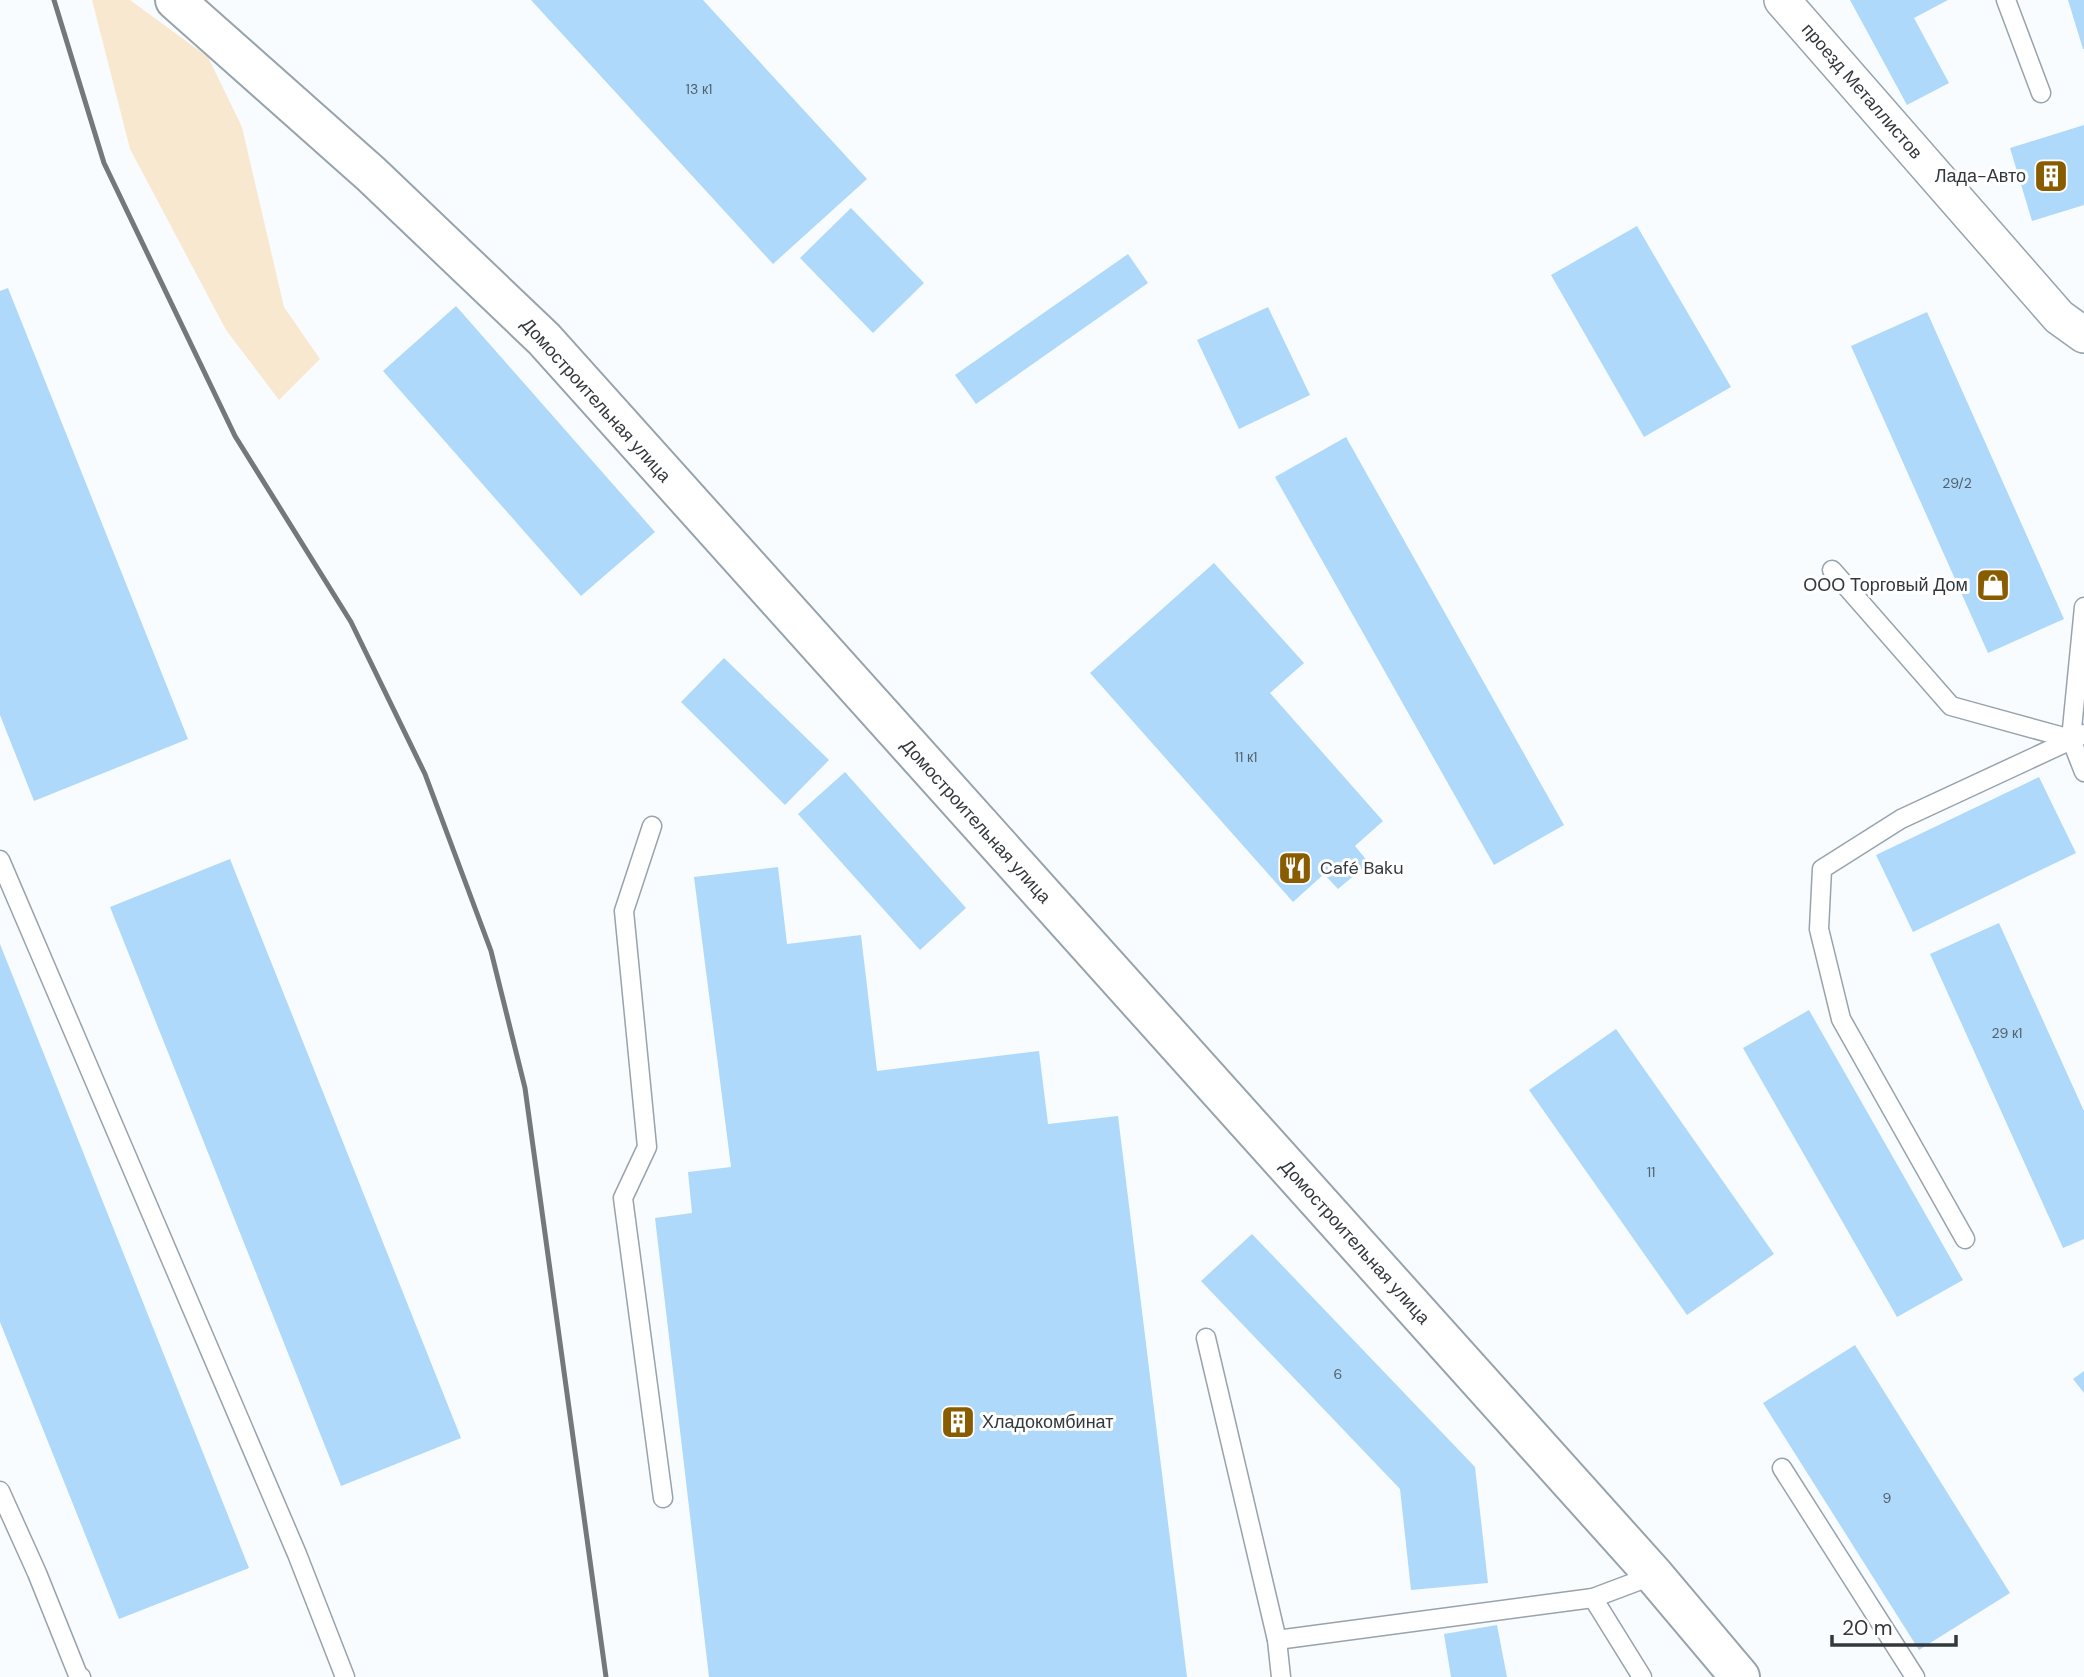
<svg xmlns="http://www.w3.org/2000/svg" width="2084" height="1677" viewBox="0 0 2084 1677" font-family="'DM Sans',sans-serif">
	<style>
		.green { fill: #f9e8d0 }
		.building { fill: #aed9fa }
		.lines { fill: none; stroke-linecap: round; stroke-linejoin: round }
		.lane-casing { stroke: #97a3ad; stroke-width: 21 }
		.street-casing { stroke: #97a3ad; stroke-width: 38 }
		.secondary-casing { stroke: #97a3ad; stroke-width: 42 }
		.lane { stroke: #fff; stroke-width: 18 }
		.street { stroke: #fff; stroke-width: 35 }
		.secondary { stroke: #fff; stroke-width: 38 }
		.rail { stroke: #73787b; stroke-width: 5 }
		.labels { text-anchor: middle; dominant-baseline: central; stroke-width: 6; stroke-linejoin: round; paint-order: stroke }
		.number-label { font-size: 14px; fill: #52606c }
		.street-label { font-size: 18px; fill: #33383c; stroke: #fff }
		.poi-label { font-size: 18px; fill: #33383c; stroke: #fff; text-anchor: end }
	</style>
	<rect width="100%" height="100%" fill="#f9fcfe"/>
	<path class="green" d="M 92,0 L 130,0 L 208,57 L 242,127 L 284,307 L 320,359 L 279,400 L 226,330 L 130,149 Z"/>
	<g class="building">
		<path d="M 531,0 L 703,0 L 867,179 L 773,264 Z"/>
		<path d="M 1850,0 L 1948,0 L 1914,18 L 1949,83 L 1907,105 Z"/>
		<path d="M 2068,0 L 2084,0 L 2084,49 L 2083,49 Z"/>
		<path d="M 2084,125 L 2084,205 L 2032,221 L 2010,148 Z"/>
		<path d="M 851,208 L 924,283 L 873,333 L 800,258 Z"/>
		<path d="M 1637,226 L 1731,387 L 1644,437 L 1551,275 Z"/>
		<path d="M 1128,254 L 1148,283 L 976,404 L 955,375 Z"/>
		<path d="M 8,288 L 188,739 L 34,801 L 0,715 L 0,291 Z"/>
		<path d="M 456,306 L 655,532 L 581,596 L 383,371 Z"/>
		<path d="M 1268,307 L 1310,395 L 1239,429 L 1197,340 Z"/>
		<path d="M 1927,312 L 2064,619 L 1988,653 L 1851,346 Z"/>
		<path d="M 1346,437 L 1564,825 L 1494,865 L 1275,477 Z"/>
		<path d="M 1214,563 L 1304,663 L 1270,693 L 1383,821 L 1355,846 L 1369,863 L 1338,889 L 1324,874 L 1293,902 L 1090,673 Z"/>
		<path d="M 724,658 L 829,760 L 785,805 L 681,702 Z"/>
		<path d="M 845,772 L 966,908 L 920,950 L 798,814 Z"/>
		<path d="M 2039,777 L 2076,853 L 1913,932 L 1876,855 Z"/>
		<path d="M 230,859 L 461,1438 L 341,1486 L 110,907 Z"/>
		<path d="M 778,867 L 787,944 L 861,935 L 877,1071 L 1039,1051 L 1048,1124 L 1118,1116 L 1187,1677 L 709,1677 L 655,1218 L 692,1213 L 688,1172 L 731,1167 L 694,877 Z"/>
		<path d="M 1999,923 L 2084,1111 L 2084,1239 L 2063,1248 L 1930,954 Z"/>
		<path d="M 0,944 L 249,1568 L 119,1619 L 0,1322 Z"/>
		<path d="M 1809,1010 L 1963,1280 L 1897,1317 L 1743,1048 Z"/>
		<path d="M 1616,1029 L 1774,1254 L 1687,1315 L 1529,1090 Z"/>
		<path d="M 1252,1234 L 1475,1467 L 1488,1583 L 1411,1590 L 1400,1489 L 1201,1281 Z"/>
		<path d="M 1855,1345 L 2010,1593 L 1919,1650 L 1763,1403 Z"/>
		<path d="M 2084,1371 L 2084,1393 L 2073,1379 Z"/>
		<path d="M 1497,1625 L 1507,1677 L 1451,1677 L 1444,1634 Z"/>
	</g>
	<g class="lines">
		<g class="lane-casing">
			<g id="lane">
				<path d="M 2006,0 L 2041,93"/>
				<path d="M 1832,570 L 1951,706 L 2071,739"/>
				<path d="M 2084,607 L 2071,739 L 2084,772"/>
				<path d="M 652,826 L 624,911 L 647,1147 L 623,1198 L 663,1498"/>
				<path d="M 0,860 L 297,1554 L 345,1677"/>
				<path d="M 1965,1239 L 1841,1019 L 1819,929 L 1822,869 L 1901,819 L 2084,734"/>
				<path d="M 1206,1338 L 1277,1640 L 1281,1677"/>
				<path d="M 1782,1468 L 1915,1677"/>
				<path d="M 0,1491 L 37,1573 L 78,1675 L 81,1677"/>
				<path d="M 1593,1598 L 1642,1677"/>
				<path d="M 1277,1640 L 1593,1598 L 1654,1575"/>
			</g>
		</g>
		<g class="street-casing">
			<path id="street" d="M 1782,0 L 2059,317 L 2084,335"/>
		</g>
		<g class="secondary-casing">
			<path id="secondary" d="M 175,0 L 371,174 L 544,339 L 1654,1575 L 1740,1677"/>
		</g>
		<use href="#lane" class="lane"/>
		<use href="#street" class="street"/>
		<use href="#secondary" class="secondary"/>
		<path class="rail" d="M 54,0 L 104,163 L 235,436 L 351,622 L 425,774 L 491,951 L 525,1088 L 606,1677"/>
	</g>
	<defs>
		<g id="building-square" transform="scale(1.75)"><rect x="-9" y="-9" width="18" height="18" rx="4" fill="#8a5c00" stroke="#fff"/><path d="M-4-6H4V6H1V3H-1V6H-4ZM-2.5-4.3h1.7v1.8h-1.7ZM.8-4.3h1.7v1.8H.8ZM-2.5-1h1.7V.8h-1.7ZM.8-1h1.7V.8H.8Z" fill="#fff"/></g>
		<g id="shop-square" transform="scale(1.75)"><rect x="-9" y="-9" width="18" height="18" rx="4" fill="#8a5c00" stroke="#fff"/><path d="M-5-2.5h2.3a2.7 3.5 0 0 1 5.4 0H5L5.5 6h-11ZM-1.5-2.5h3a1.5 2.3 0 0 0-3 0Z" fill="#fff"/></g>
		<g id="restaurant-square" transform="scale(1.75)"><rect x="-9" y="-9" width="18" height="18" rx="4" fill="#8a5c00" stroke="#fff"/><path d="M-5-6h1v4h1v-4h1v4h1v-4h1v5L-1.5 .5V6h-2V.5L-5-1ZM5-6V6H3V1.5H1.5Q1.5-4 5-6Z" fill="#fff"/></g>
	</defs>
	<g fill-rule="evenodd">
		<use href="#building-square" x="2051" y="176"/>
		<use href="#shop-square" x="1993" y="585"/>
		<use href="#restaurant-square" x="1295" y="868"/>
		<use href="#building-square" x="958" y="1422"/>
	</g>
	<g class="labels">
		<g class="number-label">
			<text x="699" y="89">13 к1</text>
			<text x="1957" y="483">29/2</text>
			<text x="1246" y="757">11 к1</text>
			<text x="2007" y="1033">29 к1</text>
			<text x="1651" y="1172">11</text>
			<text x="1338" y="1374">6</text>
			<text x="1887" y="1498">9</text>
		</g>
		<g class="street-label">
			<text transform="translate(1862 91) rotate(49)">проезд Металлистов</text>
			<text transform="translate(596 400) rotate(48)">Домостроительная улица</text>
			<text transform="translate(976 821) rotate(48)">Домостроительная улица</text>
			<text transform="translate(1355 1242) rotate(48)">Домостроительная улица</text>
		</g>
		<g class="poi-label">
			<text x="2026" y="176">Лада-Авто</text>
			<text x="1968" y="585">ООО Торговый Дом</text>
			<text x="1320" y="868" text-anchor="start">Café Baku</text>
			<text x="982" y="1422" text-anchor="start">Хладокомбинат</text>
		</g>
	</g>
	<path d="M1832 1635v10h124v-10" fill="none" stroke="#33383c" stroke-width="3.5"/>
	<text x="1842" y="1635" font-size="21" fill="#33383c" stroke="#ffffff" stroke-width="5" paint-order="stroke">20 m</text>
</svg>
